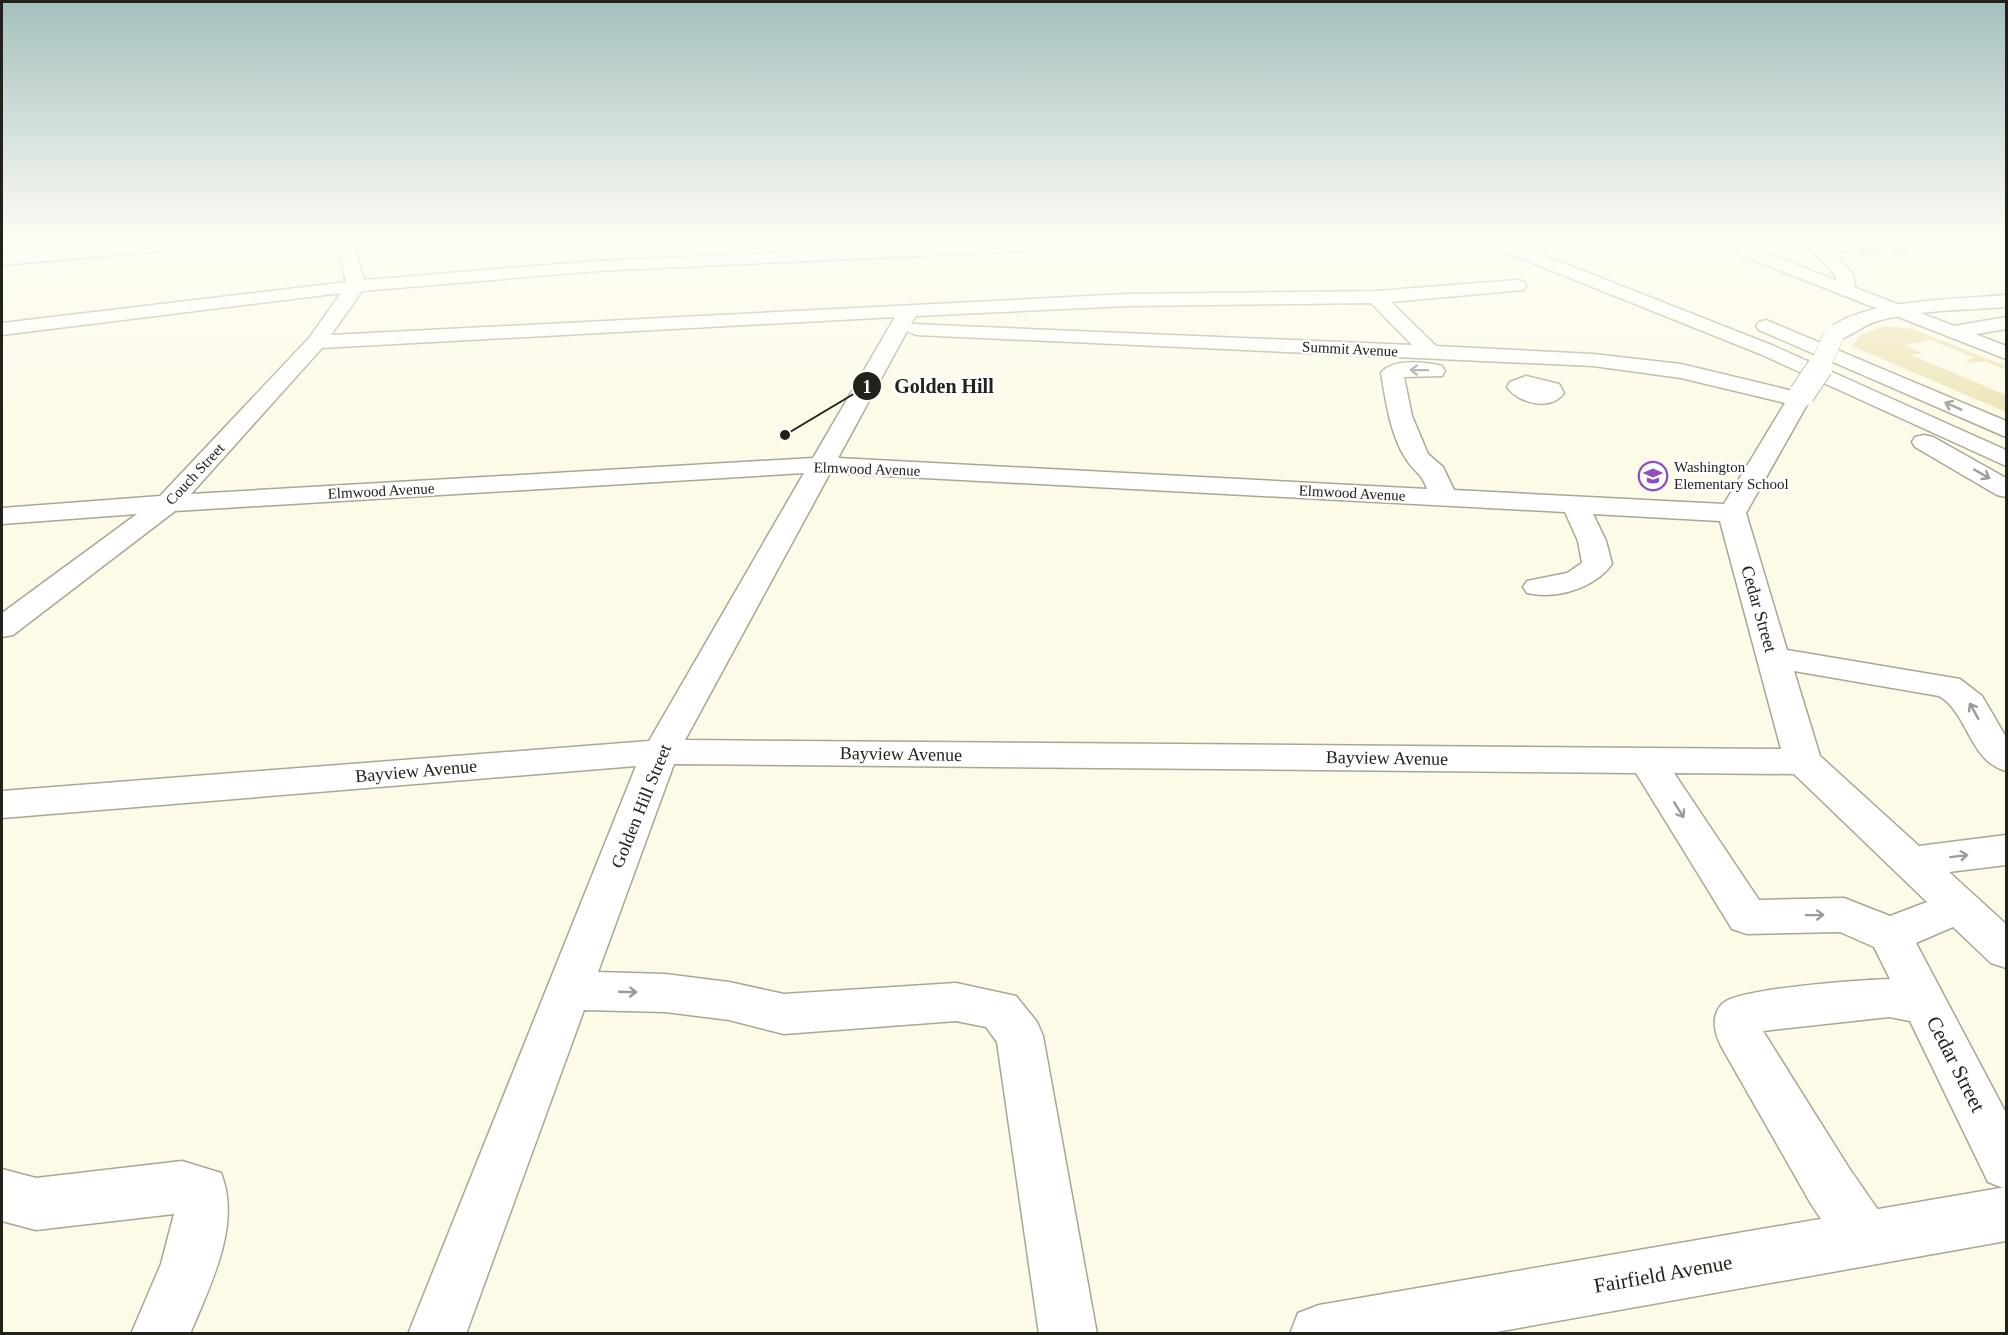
<svg xmlns="http://www.w3.org/2000/svg" width="2008" height="1335" viewBox="0 0 2008 1335" font-family="'Times New Roman',serif">
	<style>
		.green { fill: #ece3b4 }
		.lines { fill: none; stroke-linecap: round; stroke-linejoin: round }
		.minor-tunnel { stroke: #dcd9c8; stroke-width: 20; stroke-dasharray: 20 10; stroke-linecap: butt }
		.minor-casing { stroke: #a9a694; stroke-width: 3 }
		.major-casing { stroke: #a9a694; stroke-width: 3 }
		.highway-casing { stroke: #a9a694; stroke-width: 3 }
		.minor { fill: #fff; fill-rule: evenodd }
		.major { fill: #fff; fill-rule: evenodd }
		.highway { fill: #fff; fill-rule: evenodd }
		.minor-bridge-far1-casing { stroke: #a9a694; stroke-width: 21; stroke-linecap: butt }
		.minor-bridge-casing { stroke: #a9a694; stroke-width: 27; stroke-linecap: butt }
		.minor-bridge-far1 { stroke: #fff; stroke-width: 20 }
		.minor-bridge { stroke: #fff; stroke-width: 25 }
		.oneway { stroke: #9c9b98 }
		.labels { text-anchor: middle; dominant-baseline: central; stroke-width: 5; stroke-linejoin: round; paint-order: stroke }
		.far-street-label { font-size: 15px; fill: #22211a; stroke: #fff }
		.far-poi-label { font-size: 15px; fill: #22211a; stroke: #fff; text-anchor: start }
		.street-label { font-size: 18px; fill: #22211a; stroke: #fff }
		.near-street-label { font-size: 21px; fill: #22211a; stroke: #fff }
		.leader { fill: none; stroke: #22211a; stroke-width: 2 }
		.callout-dot { fill: #22211a; stroke: #fff; stroke-width: 2 }
		.mark-label { font-size: 18px; text-anchor: middle; font-weight: bold; fill: #fff }
		.callout-label { font-size: 20px; text-anchor: middle; font-weight: bold; fill: #22211a; stroke: #fff; stroke-width: 5; stroke-linejoin: round; paint-order: stroke }
	</style>
	<rect width="100%" height="100%" fill="#fdfae7"/>
	<path class="green" d="M 1885,326 L 1913,329 L 2006,366 L 2006,370 L 1984,361 L 1973,363 L 1965,360 L 1975,358 L 1931,340 L 1904,345 L 1922,353 L 1911,355 L 2006,395 L 2006,412 L 1852,346 L 1861,334 Z"/>
	<g class="lines">
		<path class="minor-tunnel" d="M 1860,246 L 1932,243"/>
		<g class="minor-casing">
			<g id="minor">
				<path d="M 150,242 L 212,242 L 204,247 L 2,265 L 2,255 Z"/>
				<path d="M 337,242 L 353,242 L 364,280 L 597,261 L 1002,242 L 1111,242 L 1103,247 L 597,271 L 362,291 L 331,335 L 1128,294 L 1376,291 L 1517,280 L 1524,282 L 1526,286 L 1524,290 L 1391,302 L 1436,346 L 1593,354 L 1681,364 L 1793,391 L 1802,387 L 1810,389 L 1813,394 L 1746,513 L 1787,650 L 1960,679 L 1982,696 L 2006,737 L 2006,771 C 1969,761 1969,714 1939,696 L 1794,671 L 1820,756 L 1919,846 L 2006,835 L 2006,865 L 1949,872 L 2006,924 L 2006,968 L 1991,963 L 1953,927 L 1916,943 L 2006,1113 L 2006,1189 L 1988,1182 L 1910,1021 L 1889,1017 L 1763,1031 L 1849,1168 L 1885,1220 L 1893,1239 L 1885,1258 L 1866,1266 L 1847,1258 L 1811,1204 L 1721,1046 C 1715,1033 1710,1017 1722,1004 C 1736,988 1863,980 1890,979 L 1874,947 L 1840,932 L 1747,934 L 1732,929 L 1636,773 L 674,764 L 598,972 L 665,974 L 729,982 L 784,994 L 956,983 L 1016,996 L 1037,1022 L 1043,1036 L 1097,1334 L 1039,1334 L 997,1042 L 986,1027 L 956,1021 L 784,1034 L 729,1020 L 665,1012 L 584,1010 L 466,1334 L 408,1334 L 636,766 L 2,818 L 2,791 L 649,741 L 804,473 L 175,511 L 13,635 L 2,637 L 2,613 L 137,514 L 2,524 L 2,508 L 160,496 L 309,338 L 341,293 L 2,335 L 2,323 L 346,282 ZM 1371,303 L 1412,345 L 911,324 L 916,316 L 1128,306 ZM 895,317 L 813,458 L 191,494 L 322,348 ZM 907,331 L 916,335 L 1593,366 L 1681,378 L 1785,403 L 1724,504 L 1454,490 L 1443,467 L 1428,454 L 1412,416 L 1404,377 L 1442,376 L 1445,371 L 1442,366 C 1425,362 1392,358 1381,373 C 1386,402 1390,434 1406,459 C 1414,472 1422,473 1427,489 L 838,458 ZM 830,473 L 1565,512 L 1578,541 L 1582,563 L 1567,573 L 1527,581 L 1523,587 L 1527,593 C 1556,600 1595,588 1612,564 L 1606,541 L 1593,514 L 1720,521 L 1781,749 L 685,740 ZM 1674,773 L 1794,774 L 1927,902 L 1890,916 L 1844,898 L 1759,900 Z"/>
				<path d="M 1628,242 L 1694,242 L 1692,246 C 1679,249 1635,254 1628,242 Z"/>
				<path d="M 1804,242 L 1866,242 L 1869,246 L 1866,250 L 1832,252 L 1853,274 L 1856,291 L 1854,295 L 1840,295 L 1835,275 Z"/>
				<path d="M 1924,242 L 1978,242 L 1979,243 L 1970,248 L 1932,248 L 1926,247 Z"/>
				<path d="M 2006,295 L 2006,307 C 1964,310 1918,310 1877,321 C 1860,326 1844,344 1827,339 L 1824,335 C 1849,299 1964,299 2006,295 Z"/>
				<path d="M 2006,317 L 2006,329 L 1954,338 L 1947,336 L 1944,332 L 1947,328 L 1954,326 Z"/>
				<path d="M 1526,376 L 1559,384 L 1564,393 C 1551,412 1518,403 1507,387 L 1510,382 Z"/>
				<path d="M 182,1161 L 221,1173 C 242,1224 210,1286 190,1334 L 131,1334 L 161,1264 L 174,1214 L 36,1230 L 2,1221 L 2,1169 L 36,1178 Z"/>
			</g>
		</g>
		<g class="major-casing">
			<g id="major">
				<path d="M 1715,242 L 1737,242 L 2006,346 L 2006,359 L 1717,246 Z"/>
				<path d="M 2006,1187 L 2006,1241 L 1485,1334 L 1290,1334 L 1298,1313 L 1319,1305 Z"/>
			</g>
		</g>
		<g class="highway-casing">
			<g id="highway">
				<path d="M 1488,242 L 1510,242 L 1774,346 L 2006,450 L 2006,466 L 1760,354 L 1490,246 Z"/>
				<path d="M 1766,320 L 2006,421 L 2006,437 L 1759,330 L 1756,326 L 1759,322 Z"/>
				<path d="M 1924,435 L 1933,437 L 2006,478 L 2006,497 L 1997,495 L 1915,447 L 1912,442 L 1915,437 Z"/>
			</g>
		</g>
		<use href="#minor" class="minor"/>
		<use href="#major" class="major"/>
		<use href="#highway" class="highway"/>
		<g class="minor-bridge-far1-casing">
			<path id="minor-bridge-far1" d="M 1819,368 L 1834,335"/>
		</g>
		<g class="minor-bridge-casing">
			<path id="minor-bridge" d="M 1802,394 L 1820,367"/>
		</g>
		<use href="#minor-bridge-far1" class="minor-bridge-far1"/>
		<use href="#minor-bridge" class="minor-bridge"/>
	</g>
	<defs><path id="oneway-shaft" d="M-6 0H5M1.5-3L5.5 0L1.5 3" fill="none" stroke-width="1.6" stroke-linecap="round" stroke-linejoin="round" transform="scale(1.5)"/></defs>
	<g class="oneway">
		<use href="#oneway-shaft" transform="translate(1419 370) rotate(-179)"/>
		<use href="#oneway-shaft" transform="translate(1953 406) rotate(-156)"/>
		<use href="#oneway-shaft" transform="translate(1982 474) rotate(30)"/>
		<use href="#oneway-shaft" transform="translate(1974 711) rotate(-119)"/>
		<use href="#oneway-shaft" transform="translate(1679 810) rotate(58)"/>
		<use href="#oneway-shaft" transform="translate(1959 856) rotate(-7)"/>
		<use href="#oneway-shaft" transform="translate(1815 915) rotate(-1)"/>
		<use href="#oneway-shaft" transform="translate(628 992) rotate(2)"/>
	</g>
	<linearGradient id="sky" x2="0" y2="1"><stop stop-color="#a4c0bf"/><stop offset="0.56" stop-color="#fefdf4"/><stop offset="1" stop-color="#fefdf4" stop-opacity="0"/></linearGradient>
	<rect width="2008" height="429" fill="url(#sky)"/>
	<defs>
		<g id="school-ring" transform="scale(1.5)"><circle r="9.5" fill="#fff" stroke="#8f4dc2" stroke-width="1.5"/><path d="M0-5L7-2L0 1L-7-2ZM-4 1L0 2.5L4 1V4Q0 6-4 4Z" fill="#8f4dc2"/></g>
	</defs>
	<g fill-rule="evenodd">
		<use href="#school-ring" x="1653" y="476"/>
	</g>
	<g class="labels">
		<g class="far-street-label">
			<text transform="translate(1350 349) rotate(3)">Summit Avenue</text>
			<text transform="translate(867 469) rotate(2)">Elmwood Avenue</text>
			<text transform="translate(195 474) rotate(-47)">Couch Street</text>
			<text transform="translate(381 491) rotate(-3)">Elmwood Avenue</text>
			<text transform="translate(1352 493) rotate(3)">Elmwood Avenue</text>
		</g>
		<g class="far-poi-label">
			<text x="1674" y="467">Washington<tspan x="1674" dy="17">Elementary School</tspan></text>
		</g>
		<g class="street-label">
			<text transform="translate(1759 609) rotate(74)">Cedar Street</text>
			<text transform="translate(901 754) rotate(1)">Bayview Avenue</text>
			<text transform="translate(1387 758) rotate(1)">Bayview Avenue</text>
			<text transform="translate(416 771) rotate(-5)">Bayview Avenue</text>
			<text transform="translate(641 806) rotate(-68)">Golden Hill Street</text>
		</g>
		<g class="near-street-label">
			<text transform="translate(1956 1064) rotate(63)">Cedar Street</text>
			<text transform="translate(1663 1274) rotate(-10)">Fairfield Avenue</text>
		</g>
	</g>
	<path class="leader" d="M785 435L867 386"/>
	<g class="callout-dot">
		<circle cx="785" cy="435" r="6"/>
		<circle cx="867" cy="386" r="15"/>
	</g>
	<g class="mark-label">
		<text x="867" y="393">1</text>
	</g>
	<g class="callout-label">
		<text x="944" y="393">Golden Hill</text>
	</g>
	<rect width="2008" height="1335" fill="none" stroke="#22211a" stroke-width="6"/>
</svg>
